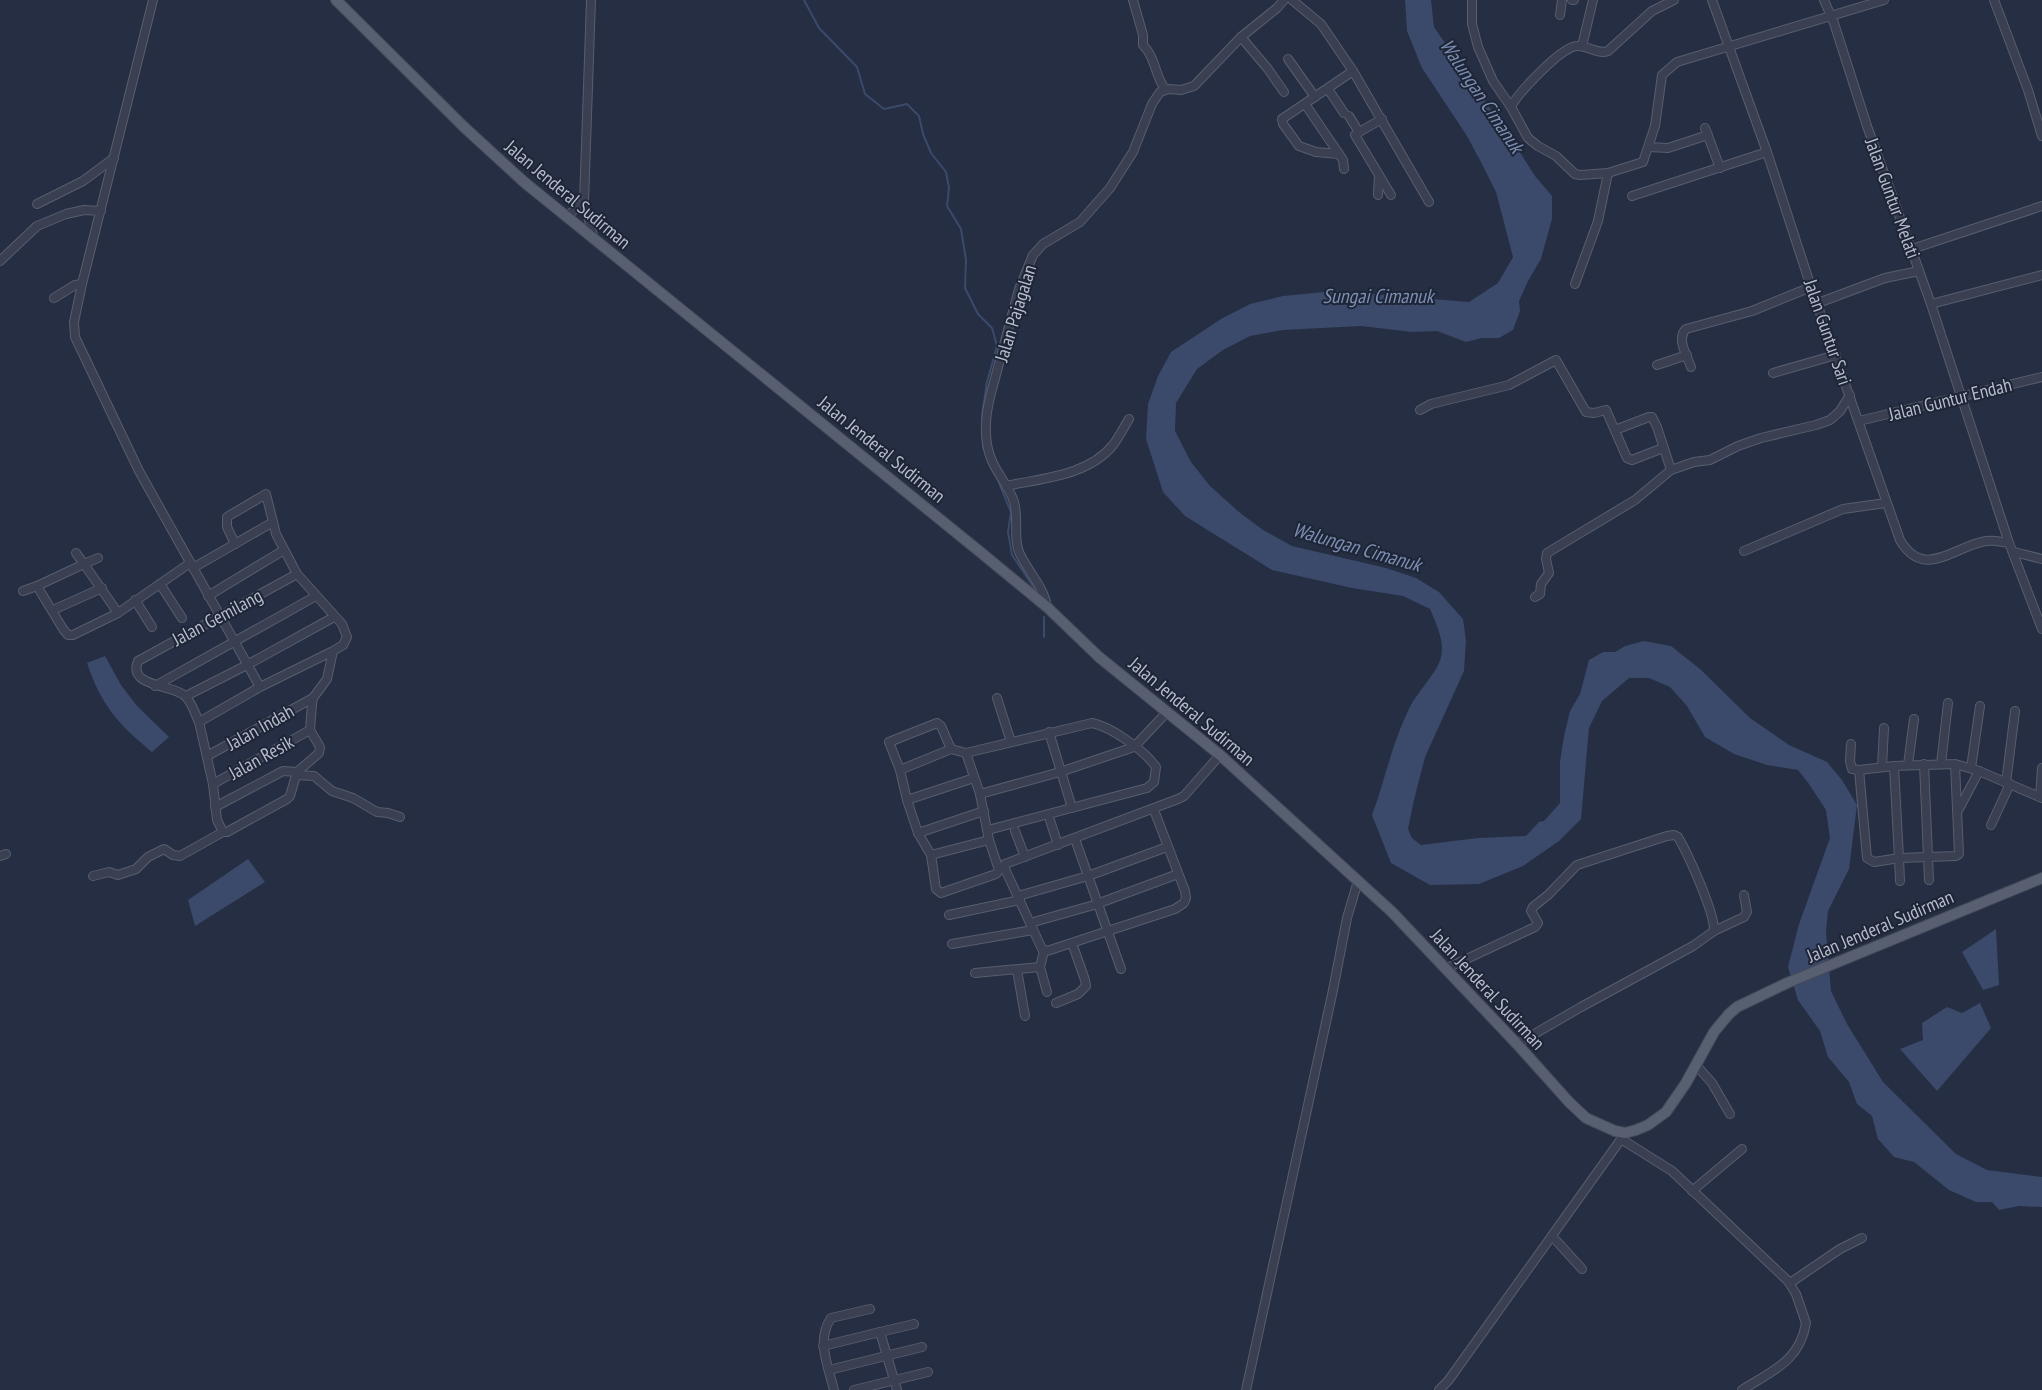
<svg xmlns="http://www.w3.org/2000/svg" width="2042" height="1390" viewBox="0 0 2042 1390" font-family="'PT Sans Narrow',sans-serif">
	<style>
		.water { fill: #3b496b }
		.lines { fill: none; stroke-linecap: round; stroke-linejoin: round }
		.stream { stroke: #3b496b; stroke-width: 2 }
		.minor-casing { stroke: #575e6e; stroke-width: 10 }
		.major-casing { stroke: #43495a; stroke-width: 12 }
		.minor { stroke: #3a4051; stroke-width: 8 }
		.major { stroke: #585f71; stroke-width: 10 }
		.labels { text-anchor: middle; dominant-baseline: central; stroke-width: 4; stroke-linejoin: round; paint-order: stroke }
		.street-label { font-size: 19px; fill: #b6bccb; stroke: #1e2537 }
		.water-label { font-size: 20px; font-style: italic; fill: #7d8eb3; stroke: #1e2537 }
	</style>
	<rect width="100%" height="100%" fill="#252e42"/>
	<g class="water">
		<path d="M 1405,0 L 1431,0 L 1434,27 L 1516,146 L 1535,176 L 1552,196 L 1552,219 L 1541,259 L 1528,281 L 1519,301 L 1520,311 L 1513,330 L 1499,338 L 1482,338 L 1466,342 L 1437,331 L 1412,332 L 1361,326 L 1283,330 L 1250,336 L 1223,350 L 1197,369 L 1176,403 L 1175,431 L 1191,462 L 1210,486 L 1239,512 L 1263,530 L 1292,546 L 1386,568 L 1416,578 L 1439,592 L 1463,619 L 1466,641 L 1464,671 L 1425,757 L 1414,800 L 1408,829 L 1412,838 L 1421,845 L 1478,838 L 1526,836 L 1539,822 L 1544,821 L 1560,803 L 1560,762 L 1564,736 L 1570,711 L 1580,694 L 1589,660 L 1603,652 L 1615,652 L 1625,646 L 1644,641 L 1671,646 L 1700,669 L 1750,718 L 1789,745 L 1827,762 L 1842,780 L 1857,805 L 1849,869 L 1828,911 L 1826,932 L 1831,991 L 1847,1024 L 1883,1082 L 1956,1154 L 1987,1170 L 2042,1177 L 2042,1207 L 2019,1206 L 1999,1210 L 1992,1202 L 1976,1202 L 1949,1190 L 1914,1162 L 1894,1157 L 1878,1139 L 1872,1116 L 1857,1104 L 1849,1082 L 1828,1057 L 1820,1031 L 1798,1000 L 1788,967 L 1799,924 L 1830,838 L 1826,810 L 1809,784 L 1798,770 L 1767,765 L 1734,754 L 1705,737 L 1687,706 L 1670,687 L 1649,678 L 1629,678 L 1602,701 L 1589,728 L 1581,819 L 1559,841 L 1523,866 L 1479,884 L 1430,885 L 1391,863 L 1372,815 C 1385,780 1392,743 1409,709 C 1415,695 1439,670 1441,657 C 1445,641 1436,624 1430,609 L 1403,596 L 1352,588 L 1272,570 L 1185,516 L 1163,492 L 1146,439 L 1148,404 L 1158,376 L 1171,352 L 1221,319 L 1250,304 L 1283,296 L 1334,291 L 1469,302 L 1498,283 L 1513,257 L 1496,192 L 1483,166 L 1467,136 L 1422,68 L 1407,31 Z"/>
		<path d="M 105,656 L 121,685 L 137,706 L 169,737 L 152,752 C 118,724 101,705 87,663 Z"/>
		<path d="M 248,859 L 265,882 L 195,926 L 188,900 Z"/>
		<path d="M 1996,929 L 1999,985 L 1983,990 L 1962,952 Z"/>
		<path d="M 1980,1003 L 1991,1028 L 1937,1091 L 1900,1049 L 1923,1040 L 1922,1023 L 1947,1007 L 1962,1013 Z"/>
	</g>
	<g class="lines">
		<g class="stream">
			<path d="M 804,0 L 819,28 L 857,67 L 865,94 L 884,109 L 907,104 L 919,116 L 923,134 L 931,153 L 946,172 L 949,188 L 947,206 L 961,229 L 966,260 L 965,288 L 978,314 L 992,328 L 997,346 L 987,382 L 982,415 L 982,426"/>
			<path d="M 983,439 L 983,447 L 986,453"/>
			<path d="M 997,478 L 1011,512 L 1008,532 L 1012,555 L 1038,594"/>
			<path d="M 1044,637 L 1044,617"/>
		</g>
		<g class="minor-casing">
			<g id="minor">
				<path d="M 153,0 L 82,284 L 74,322 L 75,337 L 139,471 L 260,687"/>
				<path d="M 591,0 L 584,202 L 594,239"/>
				<path d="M 1133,0 L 1143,35 L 1143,45 C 1156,58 1154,74 1165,89"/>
				<path d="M 1292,0 L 1321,24 L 1353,71 L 1282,119 L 1283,124 L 1299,146 L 1316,152 L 1339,154 L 1305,104"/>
				<path d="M 1472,0 L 1472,24 L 1478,47 L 1493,81 L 1511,107 L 1528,138 L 1538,146 L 1556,156 L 1575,174 L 1580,175 L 1608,173 L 1643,162 L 1655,126 L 1662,75 L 1677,62 L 1884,0"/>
				<path d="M 1572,0 L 1574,0"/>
				<path d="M 1712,0 L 1767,152 L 1811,287 L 1900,540 C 1924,581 1954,546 1986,541 C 1994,540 2001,542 2009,543 L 2042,629"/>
				<path d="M 1824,0 L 1834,23 L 1867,126 L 1931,304 L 2009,543"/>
				<path d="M 1994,0 L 2028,90 L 2042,136"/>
				<path d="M 1560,15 L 1562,0"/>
				<path d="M 1241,37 L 1268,69 L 1284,92"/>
				<path d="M 1582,46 L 1593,0"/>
				<path d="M 1288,59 L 1315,97"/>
				<path d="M 1353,71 L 1429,202"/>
				<path d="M 1328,89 L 1344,113"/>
				<path d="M 1511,107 C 1518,93 1561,47 1577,46 C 1588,45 1597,55 1608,51 L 1652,11 L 1674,0"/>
				<path d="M 1349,116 L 1359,132 L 1382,119"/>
				<path d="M 1705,128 L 1720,168"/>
				<path d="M 1359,132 L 1355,135 L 1391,195"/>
				<path d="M 1649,147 L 1668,148 L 1708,135"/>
				<path d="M 1339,154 L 1343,160 L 1344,169"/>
				<path d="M 1378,195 L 1379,175"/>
				<path d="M 1632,196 L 1767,152"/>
				<path d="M 37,204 L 83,181 L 114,158"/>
				<path d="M 567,216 L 584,202"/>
				<path d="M 1912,249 L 2042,206"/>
				<path d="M 0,261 L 37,226 L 66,214 L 84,210 L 101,211"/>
				<path d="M 1575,284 L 1598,221 L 1608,173"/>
				<path d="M 54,298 L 75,285 L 82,284"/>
				<path d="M 1818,303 L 1885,278 L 1919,271"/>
				<path d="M 1931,304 L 2042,275"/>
				<path d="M 1657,365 L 1687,355"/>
				<path d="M 1691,367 C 1687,356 1676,338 1686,329 L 1752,311 L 1811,287"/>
				<path d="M 1773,373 L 1836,355"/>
				<path d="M 1420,410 L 1431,404 L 1509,385 L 1556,360 L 1586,412 L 1594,413 L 1606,410 L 1627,458 L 1632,460 L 1663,448"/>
				<path d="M 1859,421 L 2042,377"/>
				<path d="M 1615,430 L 1649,417 L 1652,417 L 1657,427 L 1671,470"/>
				<path d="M 1006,486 C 1042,478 1088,476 1113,445 C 1119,437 1124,427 1129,419"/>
				<path d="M 235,544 L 227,527 L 227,517 L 266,494 L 276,534 L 297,574 L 342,624 L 347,637 L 343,645 L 333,651 L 260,687 L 199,722 L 213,784 L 217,820 L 223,832 L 227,832 L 287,799 L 290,796 L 297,772 L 319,753 L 320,747 L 310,730 L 312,704 L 313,698 L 327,679 L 333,651"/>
				<path d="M 1744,551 L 1843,509 L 1886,503"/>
				<path d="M 2014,552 L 2042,559"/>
				<path d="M 76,553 L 84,564 L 98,558"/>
				<path d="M 193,568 L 273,522"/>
				<path d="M 160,584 L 182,618"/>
				<path d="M 23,591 L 37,586"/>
				<path d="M 208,596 L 284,550"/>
				<path d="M 1535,597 L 1540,594 L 1541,584 L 1549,573 L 1546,559 L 1547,553 L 1635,500 L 1671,470 L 1694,462 L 1710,460 L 1738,446 L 1761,438 L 1816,425 L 1830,420 L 1840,411 L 1850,395"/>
				<path d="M 135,600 L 152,627"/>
				<path d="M 1047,607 C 1044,586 1027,571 1019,552 C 1013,536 1019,519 1014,502 C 1010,488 998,475 992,461 C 983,441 985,418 990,397 L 1019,289 L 1033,255 L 1043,244 L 1080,222 L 1110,188 L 1133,152 L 1152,104 L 1160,92 L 1169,89 L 1181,90 L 1194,86 L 1241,37 L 1277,8 L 1284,0"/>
				<path d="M 53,610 L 102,588"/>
				<path d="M 118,613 L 84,564 L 37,586 L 63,629 L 68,635 L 73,635 L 118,613 L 190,563"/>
				<path d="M 155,686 L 316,596"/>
				<path d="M 186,696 L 247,665 L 334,617"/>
				<path d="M 997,698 L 1011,742"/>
				<path d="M 199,722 C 195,714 192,703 186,697 C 175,684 127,688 138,661 L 297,574"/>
				<path d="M 1049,732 L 1072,808"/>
				<path d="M 1851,744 L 1850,761 L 1852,769 L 1859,770"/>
				<path d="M 951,749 L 941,726 L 937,723 L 889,742 L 900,770 L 907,800 L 918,833 L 931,855 L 936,889 L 941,893 L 996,874 L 999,870 L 989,840 L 980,794 L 966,753"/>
				<path d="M 207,756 L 313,698"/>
				<path d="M 1924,764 L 1929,880"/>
				<path d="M 1941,764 L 1948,703"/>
				<path d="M 1955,764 L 1959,854 L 1956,856 L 1899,858 L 1894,766 L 1955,764 L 1979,771 L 2042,798"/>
				<path d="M 1908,765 L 1914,719"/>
				<path d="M 1894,766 L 1859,770 L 1867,858 L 1874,862 L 1899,858 L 1900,881"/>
				<path d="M 1882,767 L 1884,728"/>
				<path d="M 1971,768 L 1980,706"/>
				<path d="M 900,770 L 951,749 L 966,753 L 1092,723 C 1112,727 1145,751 1156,767 L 1154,782 L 1147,788 L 988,830"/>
				<path d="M 296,775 L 314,776 L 332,791 L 353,798 L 377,812 L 388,813 L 400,817"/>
				<path d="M 2006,783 L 2015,711"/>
				<path d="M 213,784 L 310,730"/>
				<path d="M 980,794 L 1060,772 L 1134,747 L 1167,712"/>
				<path d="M 2040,797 L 2042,768"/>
				<path d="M 907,800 L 974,778"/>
				<path d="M 215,807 L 283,771 L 297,772"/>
				<path d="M 1959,809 L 1979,771"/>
				<path d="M 1154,810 L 1185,891 L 1186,898 L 1184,903 L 1175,909 L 1047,951 L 1042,949 L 1030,923 L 1094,905 L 1178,874"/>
				<path d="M 1050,820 L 1058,845"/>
				<path d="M 1991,825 L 2010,784"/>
				<path d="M 1015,831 L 1025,857"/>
				<path d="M 918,833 L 984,811"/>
				<path d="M 1075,839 L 1121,969"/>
				<path d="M 931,855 L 989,840"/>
				<path d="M 0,856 L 6,854"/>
				<path d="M 93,876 L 109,872 L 118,875 L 136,869 L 148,857 L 164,849 L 173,855 L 180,856 L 223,832"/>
				<path d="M 1018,896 L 1088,876 L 1167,847"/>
				<path d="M 949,915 L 1020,900"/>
				<path d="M 1030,923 L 1005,869 L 1005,864 L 1178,799 L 1184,796 L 1220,755"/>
				<path d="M 1714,931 L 1744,917 L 1747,912 L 1744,895"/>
				<path d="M 952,944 L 1033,930"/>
				<path d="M 1044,951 L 1040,967 L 1047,992"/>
				<path d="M 1445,969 L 1535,927 L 1538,923 L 1531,911 L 1533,907 L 1548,895 L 1577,865 L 1667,836 L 1674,835 L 1678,837 C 1688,854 1715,913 1714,931 L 1693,946 L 1581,1007 L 1517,1044"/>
				<path d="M 1017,970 L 1025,1016"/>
				<path d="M 975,973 L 1040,967"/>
				<path d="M 1056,1003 L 1078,994 L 1086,986 L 1085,980 L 1072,943"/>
				<path d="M 1696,1065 L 1712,1083 L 1730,1114"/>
				<path d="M 1621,1139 L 1672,1171 L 1788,1281 L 1796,1294 L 1806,1323 C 1800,1361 1772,1371 1742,1390"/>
				<path d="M 1692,1191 L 1742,1149"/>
				<path d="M 1552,1236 L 1582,1269"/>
				<path d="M 1790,1283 L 1840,1249 L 1862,1238"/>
				<path d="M 823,1346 L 880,1332"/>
				<path d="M 829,1370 L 922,1347"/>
				<path d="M 834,1390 C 828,1366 816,1340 831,1318 L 870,1309"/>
				<path d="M 854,1390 L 928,1372"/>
				<path d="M 897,1390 L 880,1332 L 914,1324"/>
				<path d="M 1246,1390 L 1333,990 L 1347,918 L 1358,881"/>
				<path d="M 1439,1390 L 1448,1381 L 1624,1135"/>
			</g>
		</g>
		<g class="major-casing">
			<path id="major" d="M 336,0 L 464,127 L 524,182 L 979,551 L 1047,607 L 1099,657 L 1220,755 L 1300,828 L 1392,912 L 1517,1044 L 1569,1102 L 1586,1118 L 1615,1131 L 1625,1133 L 1636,1130 L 1648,1125 L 1666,1112 L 1686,1083 L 1714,1032 L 1729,1014 L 1737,1007 L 1787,983 L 2042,878"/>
		</g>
		<use href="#minor" class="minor"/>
		<use href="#major" class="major"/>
	</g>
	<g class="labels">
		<g class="street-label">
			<text transform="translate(568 194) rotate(40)">Jalan Jenderal Sudirman</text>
			<text transform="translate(1893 198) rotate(70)">Jalan Guntur Melati</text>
			<text transform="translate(1015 313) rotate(-73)">Jalan Pajagalan</text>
			<text transform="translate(1828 332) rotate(71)">Jalan Guntur Sari</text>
			<text transform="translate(1950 399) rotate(-14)">Jalan Guntur Endah</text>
			<text transform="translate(882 449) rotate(39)">Jalan Jenderal Sudirman</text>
			<text transform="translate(217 617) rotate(-28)">Jalan Gemilang</text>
			<text transform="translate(1192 711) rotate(40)">Jalan Jenderal Sudirman</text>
			<text transform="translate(260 727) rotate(-29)">Jalan Indah</text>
			<text transform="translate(261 757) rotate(-29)">Jalan Resik</text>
			<text transform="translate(1880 926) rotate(-23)">Jalan Jenderal Sudirman</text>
			<text transform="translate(1488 989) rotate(47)">Jalan Jenderal Sudirman</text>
		</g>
		<g class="water-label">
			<text transform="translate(1482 96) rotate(56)">Walungan Cimanuk</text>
			<text x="1378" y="296">Sungai Cimanuk</text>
			<text transform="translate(1357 547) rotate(16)">Walungan Cimanuk</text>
		</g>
	</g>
</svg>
